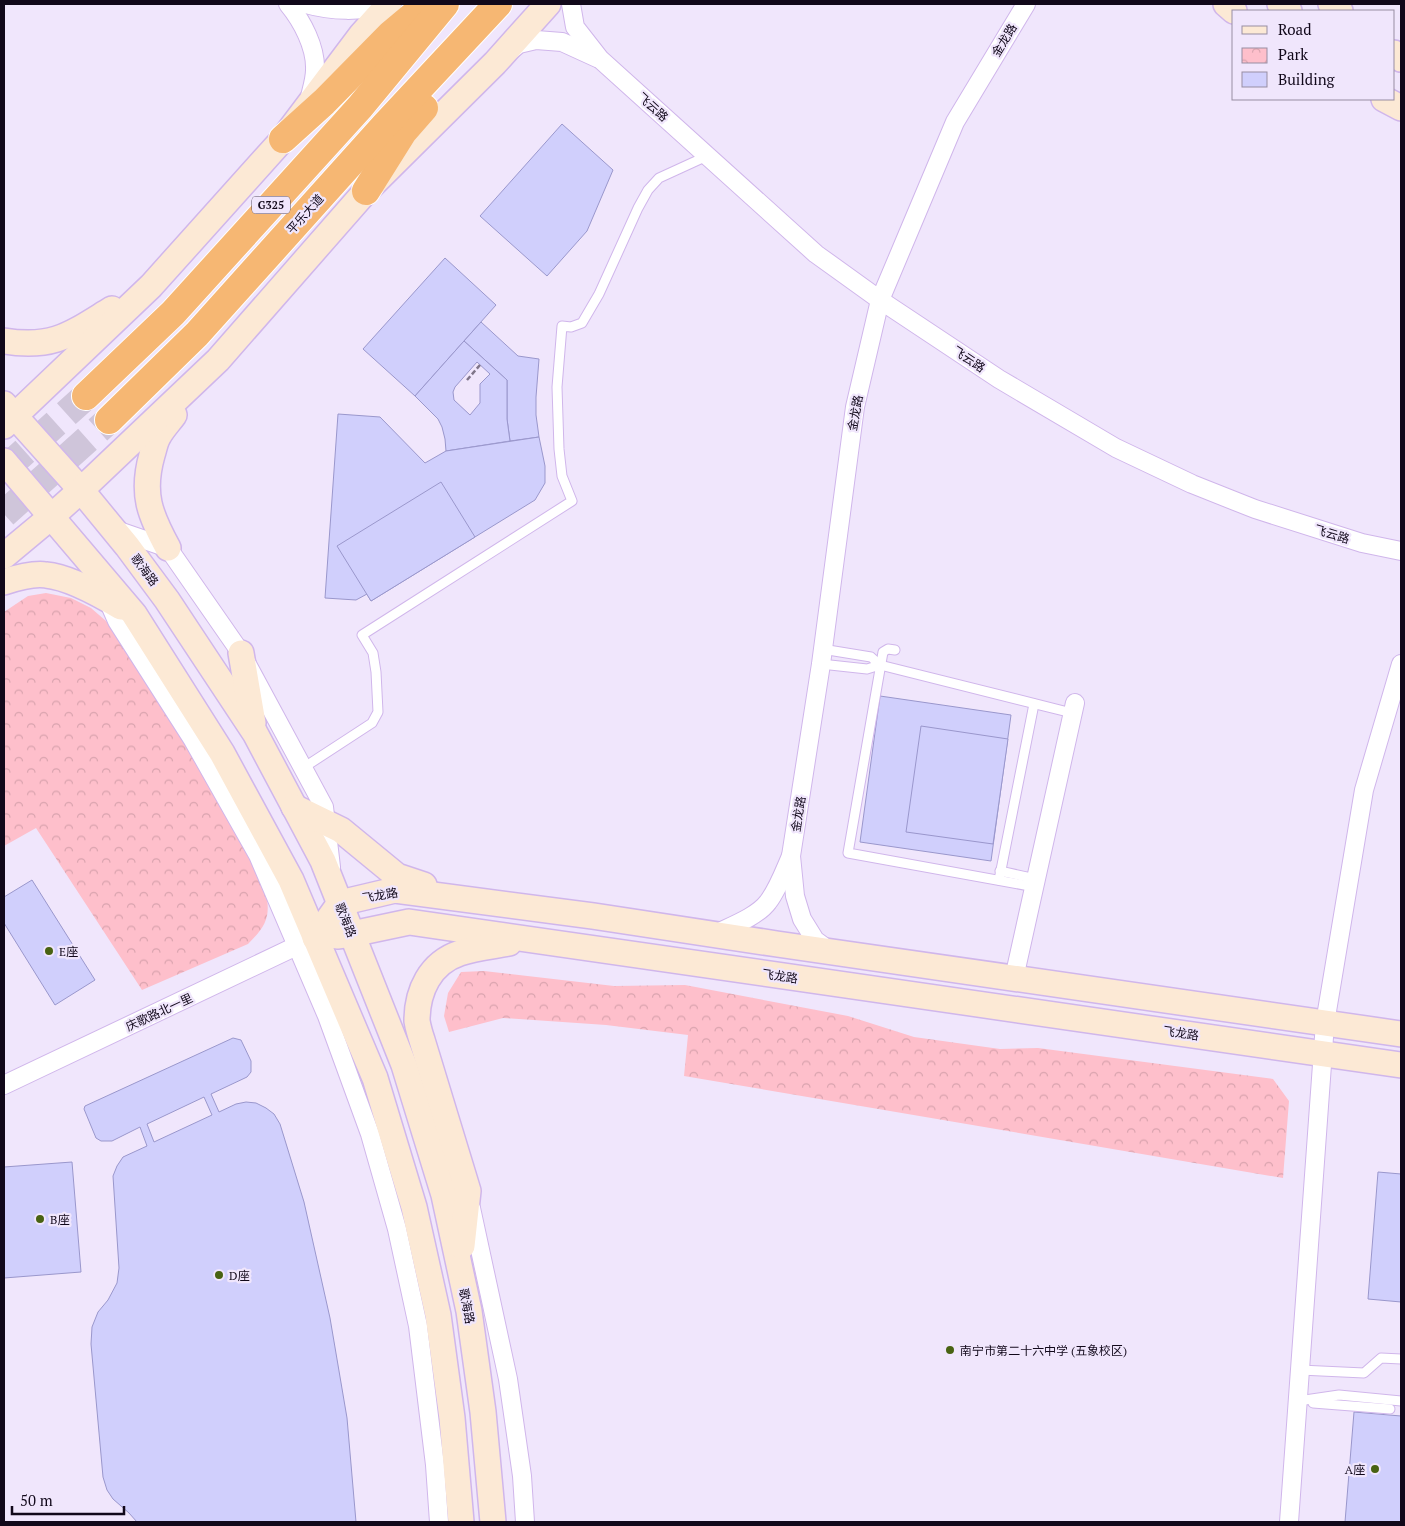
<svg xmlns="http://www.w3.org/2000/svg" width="1405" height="1526" viewBox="0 0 1405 1526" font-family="'PT Serif','Noto Sans SC',serif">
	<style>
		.park { fill: url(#park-crowns) }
		.building { fill: #d0cffc; stroke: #9a97cc; fill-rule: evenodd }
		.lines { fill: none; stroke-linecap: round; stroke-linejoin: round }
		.highway-tunnel { stroke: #cfc5da; stroke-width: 28; stroke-dasharray: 28 14; stroke-linecap: butt }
		.lane-casing { stroke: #d0b6eb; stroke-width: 11 }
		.street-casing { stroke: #d0b6eb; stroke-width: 20 }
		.secondary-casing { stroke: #d0b6eb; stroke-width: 28 }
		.highway-casing { stroke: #fff; stroke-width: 30 }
		.path { stroke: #7f7589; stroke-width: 2.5; stroke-dasharray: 5 2.5; stroke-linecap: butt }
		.lane { stroke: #fff; stroke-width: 9 }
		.street { stroke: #fff; stroke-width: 18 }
		.secondary { stroke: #fce9d5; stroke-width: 25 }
		.highway { stroke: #f6b773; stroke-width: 28 }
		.poi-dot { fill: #486212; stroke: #f0e6fc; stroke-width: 2 }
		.labels { text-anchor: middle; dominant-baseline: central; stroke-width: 4.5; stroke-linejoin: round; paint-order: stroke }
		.shield { fill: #f0e6fc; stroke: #544b5e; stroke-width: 1 }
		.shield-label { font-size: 11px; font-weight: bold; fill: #11081a }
		.street-label { font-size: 12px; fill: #11081a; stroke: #f0e6fc }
		.poi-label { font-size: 12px; fill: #11081a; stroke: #f0e6fc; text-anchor: start }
	</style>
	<defs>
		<pattern id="park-crowns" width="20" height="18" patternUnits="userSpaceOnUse" patternTransform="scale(1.25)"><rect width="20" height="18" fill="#febfcb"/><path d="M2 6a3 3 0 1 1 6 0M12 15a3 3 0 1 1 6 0" fill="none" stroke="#d9a3ae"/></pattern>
	</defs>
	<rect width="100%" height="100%" fill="#f0e6fc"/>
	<g class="park">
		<path d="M 46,593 L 71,598 L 91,608 L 106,621 L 183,734 L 265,888 C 271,915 268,924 248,944 L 142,990 L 36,828 L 4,846 L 4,612 L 28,596 Z"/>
		<path d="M 484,971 L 614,986 L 685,985 L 848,1016 L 914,1037 L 1000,1049 L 1038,1048 L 1273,1079 L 1289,1101 L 1283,1178 L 684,1076 L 688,1035 L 606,1025 L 503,1018 L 449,1032 L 444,1016 L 448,993 L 461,972 Z"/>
	</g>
	<g class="building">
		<path d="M 562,124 L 613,170 L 587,231 L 547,276 L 480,216 Z"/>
		<path d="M 445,258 L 496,305 L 415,396 L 363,349 Z"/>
		<path d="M 481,322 L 518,356 L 539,359 L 536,397 L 536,415 L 539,437 L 510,441 L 507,419 L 507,380 L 464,341 Z"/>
		<path d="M 464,341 L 507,380 L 507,419 L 510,441 L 446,451 L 445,439 L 442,427 L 438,419 L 415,396 ZM 477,362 L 490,374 L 480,384 L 480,403 L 470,415 L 454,400 L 453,392 L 455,387 Z"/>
		<path d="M 338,414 L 380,417 L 425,463 L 446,451 L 539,437 L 545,466 L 545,483 L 535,500 L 371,601 L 367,594 L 356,600 L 325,598 Z"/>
		<path d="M 441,482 L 475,537 L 371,601 L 337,546 Z"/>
		<path d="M 880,696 L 1011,715 L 991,861 L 860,842 Z"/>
		<path d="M 921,726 L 1008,739 L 993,844 L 906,832 Z"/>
		<path d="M 32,880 L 95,980 L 55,1005 L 4,923 L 4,897 Z"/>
		<path d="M 233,1038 L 241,1040 L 251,1061 L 251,1072 L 247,1077 L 211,1094 L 219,1112 L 236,1104 L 246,1102 L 256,1103 L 266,1108 L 274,1114 L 280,1124 L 304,1202 L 330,1318 L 347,1418 L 356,1522 L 137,1522 L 129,1513 L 113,1499 L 107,1490 L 103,1477 L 91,1344 L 92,1327 L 98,1312 L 108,1300 L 117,1283 L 119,1268 L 113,1176 L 117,1166 L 123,1157 L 147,1146 L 140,1127 L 112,1141 L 101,1141 L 96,1138 L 84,1109 L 85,1106 ZM 204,1097 L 212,1115 L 154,1142 L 147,1124 Z"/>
		<path d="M 72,1162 L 81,1272 L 4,1278 L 4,1167 Z"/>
		<path d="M 1378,1172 L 1401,1174 L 1401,1302 L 1368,1299 Z"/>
		<path d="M 1354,1412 L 1401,1416 L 1401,1522 L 1345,1522 Z"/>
	</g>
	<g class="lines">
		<g class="highway-tunnel">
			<path d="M 4,470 L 86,396"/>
			<path d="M 4,514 L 109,420"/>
		</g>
		<g class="lane-casing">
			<g id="lane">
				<path d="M 822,649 L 871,657 L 880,665 L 1072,713"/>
				<path d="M 895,650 L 888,649 L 883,652 L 848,853 L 1035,887"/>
				<path d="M 821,664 L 867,669 L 880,665"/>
				<path d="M 303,768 L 372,723 L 378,712 L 376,672 L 373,653 L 362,635 L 572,501 L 562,476 L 559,449 L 557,387 L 562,326 L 571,327 L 582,323 L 599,294 L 638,208 L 648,190 L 659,178 L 707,156"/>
				<path d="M 1000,871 L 1036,879"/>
				<path d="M 999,880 L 1034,704"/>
				<path d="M 1300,1370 L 1364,1373 L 1381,1358 L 1401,1359"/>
				<path d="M 1298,1401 L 1339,1395 L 1401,1401"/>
				<path d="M 1313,1403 L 1390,1409"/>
			</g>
		</g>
		<g class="street-casing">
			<g id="street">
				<path d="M 288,4 C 302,21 316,47 315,70 C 315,80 311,91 309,101"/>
				<path d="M 306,4 C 334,12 359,11 387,6"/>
				<path d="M 571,4 L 575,27 L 600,59 L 816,254 L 880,300 L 999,379 L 1116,448 L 1192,484 L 1255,509 L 1362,543 L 1401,551"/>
				<path d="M 510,51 L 519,44 L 536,40 L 562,42 L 597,58"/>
				<path d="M 113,529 L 168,548 L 241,653 L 324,807 L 331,867"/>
				<path d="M 106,596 L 117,621 L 193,740 L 258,855 L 327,1016 L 370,1134 L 397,1229 L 418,1326 L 435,1465 L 439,1522"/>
				<path d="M 713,935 C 729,927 757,917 768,902 C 778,889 784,872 791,856"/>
				<path d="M 830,951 L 815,940 L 802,919 L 795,896 L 791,856 L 821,664 L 855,407 L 880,300 L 907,236 L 955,122 L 1026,4"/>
				<path d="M 1014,978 L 1075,703"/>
				<path d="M 4,1085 L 307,941"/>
				<path d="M 471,1208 L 508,1379 L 522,1476 L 525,1522"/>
				<path d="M 1289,1522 L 1325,1023 L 1364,790 L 1401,664"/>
			</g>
		</g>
		<g class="secondary-casing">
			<g id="secondary">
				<path d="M 1226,4 L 1234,11"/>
				<path d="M 1280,4 L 1289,11"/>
				<path d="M 1331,4 L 1340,11"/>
				<path d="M 1394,53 L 1401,59"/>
				<path d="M 1384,99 L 1401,108"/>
				<path d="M 4,341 C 54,349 71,334 112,309"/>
				<path d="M 4,404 L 81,490 L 127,546 L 167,600 L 255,733 L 323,861 L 404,1065 L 444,1195 L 469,1311 L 483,1412 L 493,1522"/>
				<path d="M 4,426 L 151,286 L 283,139 L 362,34 L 389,4"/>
				<path d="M 4,461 L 134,614 L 222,753 L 291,880 L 375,1078 L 414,1207 L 438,1315 L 452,1418 L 461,1522"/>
				<path d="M 168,548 C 150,515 141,494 152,455 C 154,449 155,442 158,437 C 162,429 169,422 174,415"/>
				<path d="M 4,556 L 52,516 L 81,490 L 218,360 L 366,191 L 495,63 L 548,4"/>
				<path d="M 4,582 C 16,578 32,573 46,575 C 69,577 101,595 121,607"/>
				<path d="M 241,653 L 253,723"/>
				<path d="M 294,807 L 341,830 L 397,876 L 424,885"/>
				<path d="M 337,936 L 352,934 L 409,922 L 1401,1065"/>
				<path d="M 315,938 L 340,903 L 395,890 L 593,916 L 777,944 L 1401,1034"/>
				<path d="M 462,1246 L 468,1191 L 422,1040 C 420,1034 418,1027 417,1021 C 417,991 430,963 460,953 C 474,948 494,946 509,943"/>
			</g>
		</g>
		<g class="highway-casing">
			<g id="highway">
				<path d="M 283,139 L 324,102 L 390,35 L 427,4"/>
				<path d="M 366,191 L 403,132 L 424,108"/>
				<path d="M 86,396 L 173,313 L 360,107 L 445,4"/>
				<path d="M 109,420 L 197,334 L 385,125 L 498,4"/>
			</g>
		</g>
		<path class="path" d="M 467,380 L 480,365"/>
		<use href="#lane" class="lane"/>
		<use href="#street" class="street"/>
		<use href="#secondary" class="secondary"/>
		<use href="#highway" class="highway"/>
	</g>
	<g class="poi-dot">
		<circle cx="49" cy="951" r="5"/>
		<circle cx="40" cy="1219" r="5"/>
		<circle cx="219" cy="1275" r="5"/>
		<circle cx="950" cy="1350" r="5"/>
		<circle cx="1375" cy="1469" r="5"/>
	</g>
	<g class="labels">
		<rect class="shield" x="252" y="196.5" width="38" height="17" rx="4"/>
		<g class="shield-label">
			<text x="271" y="205">G325</text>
		</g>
		<g class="street-label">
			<text transform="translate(1004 40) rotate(-59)">金龙路</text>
			<text transform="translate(653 107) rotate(42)">飞云路</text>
			<text transform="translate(305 214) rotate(-48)">平乐大道</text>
			<text transform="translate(969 359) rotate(34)">飞云路</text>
			<text transform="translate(855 413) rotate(-80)">金龙路</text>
			<text transform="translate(1332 534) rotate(17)">飞云路</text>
			<text transform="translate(145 570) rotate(53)">歌海路</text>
			<text transform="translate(798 814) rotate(-81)">金龙路</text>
			<text transform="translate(380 895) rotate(-10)">飞龙路</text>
			<text transform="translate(346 920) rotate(68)">歌海路</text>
			<text transform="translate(780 976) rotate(8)">飞龙路</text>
			<text transform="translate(159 1012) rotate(-25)">庆歌路北一里</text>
			<text transform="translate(1181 1033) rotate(8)">飞龙路</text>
			<text transform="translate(467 1306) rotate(79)">歌海路</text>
		</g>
		<g class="poi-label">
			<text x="59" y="951">E座</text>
			<text x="50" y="1219">B座</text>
			<text x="229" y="1275">D座</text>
			<text x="960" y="1350">南宁市第二十六中学 (五象校区)</text>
			<text x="1365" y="1469" text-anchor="end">A座</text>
		</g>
	</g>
	<rect width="1405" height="1526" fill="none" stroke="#11081a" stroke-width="10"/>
	<rect x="1232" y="10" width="162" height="90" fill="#f0e6fc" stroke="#978da2"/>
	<rect x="1242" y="26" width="25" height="8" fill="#fce9d5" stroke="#978da2"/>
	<text x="1278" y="35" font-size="15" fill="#11081a">Road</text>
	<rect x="1242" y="48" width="25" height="15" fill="url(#park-crowns)" stroke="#978da2"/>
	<text x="1278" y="60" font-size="15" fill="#11081a">Park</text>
	<rect x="1242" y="72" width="25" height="15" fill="#d0cffc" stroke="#978da2"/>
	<text x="1278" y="85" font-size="15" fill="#11081a">Building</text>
	<path d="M12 1506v8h112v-8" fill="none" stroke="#11081a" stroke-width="2.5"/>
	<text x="20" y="1506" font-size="15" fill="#11081a" stroke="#f0e6fc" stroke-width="4" paint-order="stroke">50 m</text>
</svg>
